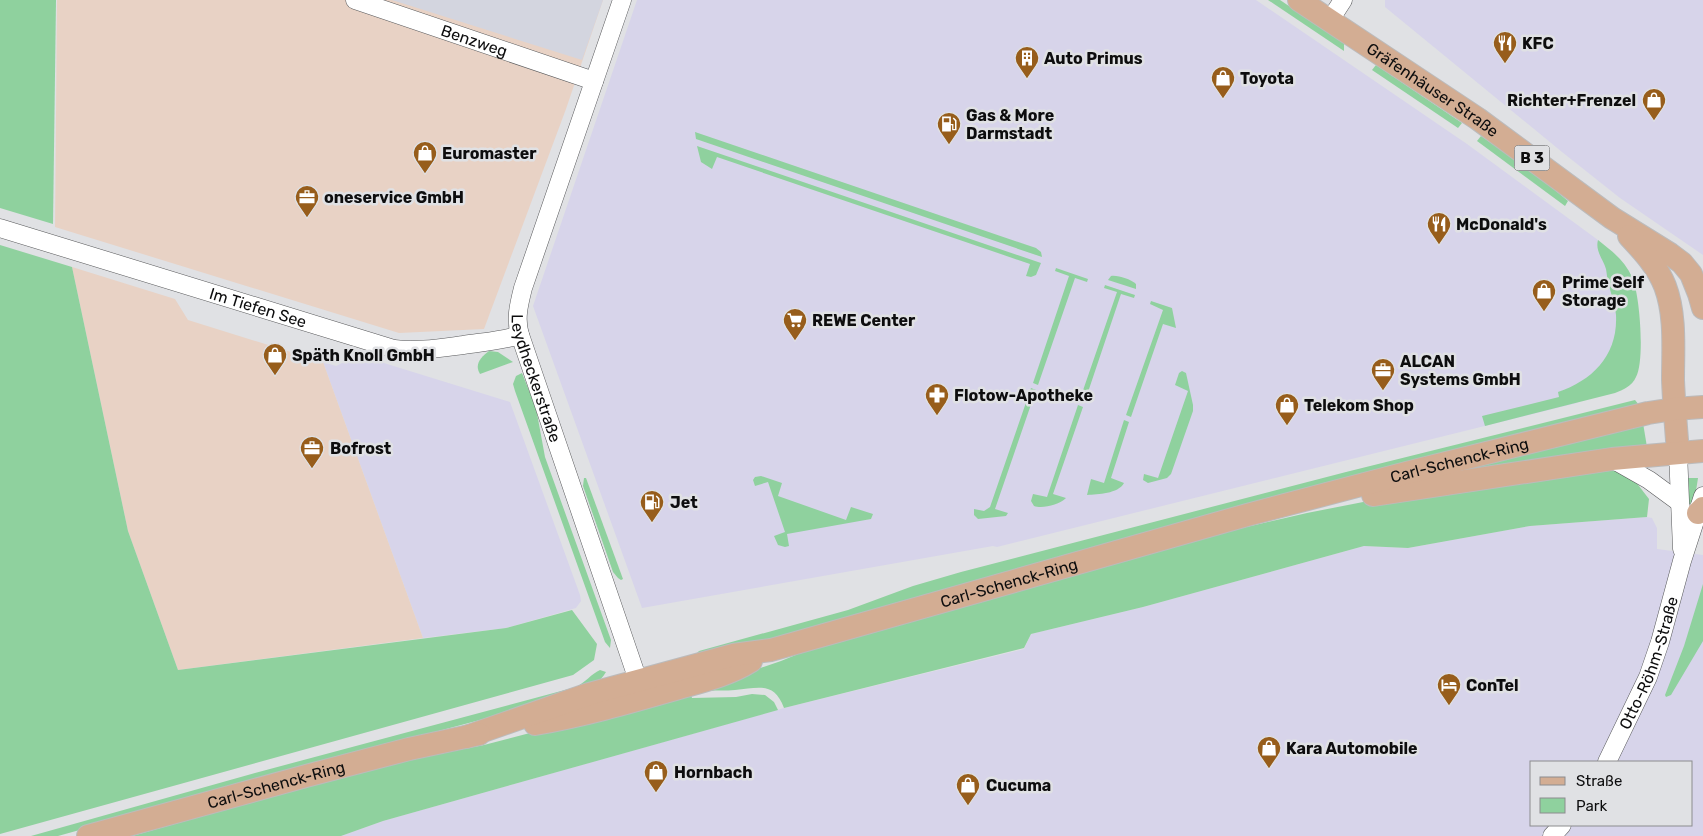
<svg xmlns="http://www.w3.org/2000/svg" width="1703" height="836" viewBox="0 0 1703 836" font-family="Rubik,sans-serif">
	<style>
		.commercial { fill: #d7d4ea; fill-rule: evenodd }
		.industrial { fill: #e8d2c5 }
		.built { fill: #d3d5df }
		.green { fill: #8fd19e }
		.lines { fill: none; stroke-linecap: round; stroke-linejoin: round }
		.minor-casing { stroke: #58595b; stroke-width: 19 }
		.major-casing { stroke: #bbbbbc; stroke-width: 24 }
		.minor { stroke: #fff; stroke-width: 18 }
		.major { stroke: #d3ad93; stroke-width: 22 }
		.labels { text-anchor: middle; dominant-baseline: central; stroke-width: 5; stroke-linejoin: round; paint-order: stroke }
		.shield { fill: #e0e1e4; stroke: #4c4d4e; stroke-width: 1 }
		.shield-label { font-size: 15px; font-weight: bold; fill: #0d0d0e }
		.street-label { font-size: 16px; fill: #0d0d0e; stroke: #e0e1e4 }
		.poi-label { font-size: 16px; font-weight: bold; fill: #0d0d0e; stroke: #e0e1e4; text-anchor: start }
	</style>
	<rect width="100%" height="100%" fill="#e0e1e4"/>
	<g class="commercial">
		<path d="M 637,0 L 1256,0 L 1467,144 L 1598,240 L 1609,252 L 1630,324 L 1577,403 L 997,547 L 993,546 L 642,608 L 533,306 Z"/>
		<path d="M 1385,0 L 1703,0 L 1703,255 L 1620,198 L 1562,152 L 1385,7 Z"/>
		<path d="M 358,355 L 510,402 L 580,595 L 581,601 L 576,608 L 506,628 L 423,638 L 323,362 L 336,366 Z"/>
		<path d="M 1647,517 L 1652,518 L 1657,528 L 1657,549 L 1703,555 L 1703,836 L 341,836 L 383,821 L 784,708 L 1024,649 L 1031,634 L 1143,607 L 1364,546 L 1408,548 L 1530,526 ZM 1532,762 L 1692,762 L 1692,825 L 1532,825 Z"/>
	</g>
	<g class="industrial">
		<path d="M 57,0 L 603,0 L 566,109 L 484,329 L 399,333 L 55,227 Z"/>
		<path d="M 72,267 L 175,299 L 188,320 L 323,362 L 423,638 L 178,670 L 128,531 Z"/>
	</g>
	<path class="built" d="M 392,0 L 603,0 L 582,60 Z"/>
	<g class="green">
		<path d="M 0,0 L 56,0 L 53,224 L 0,208 Z"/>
		<path d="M 1268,0 L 1280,0 L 1344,43 L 1344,51 Z"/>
		<path d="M 1376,65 L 1462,123 L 1458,128 L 1372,70 Z"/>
		<path d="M 695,132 L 1036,248 L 1041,252 L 1042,257 L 696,139 Z"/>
		<path d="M 1481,136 L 1538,176 L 1568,201 L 1565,206 L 1477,141 Z"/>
		<path d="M 697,146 L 1041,263 L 1036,275 L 1031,277 L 1026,276 L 1030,264 L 717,157 L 712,169 L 701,162 Z"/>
		<path d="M 1598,240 C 1612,251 1625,261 1632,277 C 1640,294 1645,361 1636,377 C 1632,386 1623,390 1615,393 L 1485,426 L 1482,416 L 1559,397 L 1558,392 C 1593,380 1618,355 1616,315 C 1615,304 1611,295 1609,285 C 1607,280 1607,274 1606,269 C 1603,259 1595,251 1598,240 Z"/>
		<path d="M 0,245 L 72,267 L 128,531 L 178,670 L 506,628 L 572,610 L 597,644 L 594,660 L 573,675 L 0,834 Z"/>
		<path d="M 1056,268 L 1088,279 L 1087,282 L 1075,278 L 1038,385 L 1033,383 L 1069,276 L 1055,271 Z"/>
		<path d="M 1111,276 C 1118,275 1130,279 1136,284 L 1136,289 L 1108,280 Z"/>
		<path d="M 1105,285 L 1135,295 L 1134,298 L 1121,294 L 1085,401 L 1080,399 L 1117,292 L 1104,288 Z"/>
		<path d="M 1151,301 L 1172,308 L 1176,328 L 1163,324 L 1131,417 L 1126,415 L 1163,310 L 1150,304 Z"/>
		<path d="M 489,351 L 498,352 L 513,362 L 480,374 C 474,364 481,357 489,351 Z"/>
		<path d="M 1182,371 L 1186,373 L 1193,405 L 1193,411 L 1171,474 L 1167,478 L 1148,483 L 1143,480 L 1144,474 L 1158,478 L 1188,391 L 1175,385 L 1179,373 Z"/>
		<path d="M 522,373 L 536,408 L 545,457 L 611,640 L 610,648 L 605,642 L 515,391 L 513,384 L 516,376 Z"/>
		<path d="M 1031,388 L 1036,390 L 995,509 L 1008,513 L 1006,516 L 978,519 L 974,515 L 974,509 L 984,511 L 990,507 Z"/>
		<path d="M 1635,400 L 1639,405 L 794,634 L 694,656 L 699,651 L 848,610 L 913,586 L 961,572 L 1346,472 Z"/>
		<path d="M 1078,405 L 1083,407 L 1053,494 L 1066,498 C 1059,505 1042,509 1034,506 L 1031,501 L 1033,494 L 1047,497 Z"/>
		<path d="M 1124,420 L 1129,422 L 1111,478 L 1124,483 C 1118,494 1098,494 1087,495 L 1091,479 L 1104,483 Z"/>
		<path d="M 1643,423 L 1647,447 L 1459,474 L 1458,470 Z"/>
		<path d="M 1609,469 L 1632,477 L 1649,499 L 1647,517 L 1530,526 L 1408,548 L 1364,546 L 1143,607 L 1031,634 L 1024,648 L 784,708 C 774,681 758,688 735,690 C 726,691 717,690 708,691 L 702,688 L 781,661 L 820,645 L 1212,535 L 1307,513 L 1404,494 Z"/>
		<path d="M 761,476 L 782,483 L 778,496 L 846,520 L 851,507 L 873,514 L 871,519 L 787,534 L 789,546 L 785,547 L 778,545 L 774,536 L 785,532 L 768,482 L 755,486 L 753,480 L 755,477 Z"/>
		<path d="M 584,478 L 586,478 L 623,579 L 621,580 L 618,578 L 613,572 L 583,486 Z"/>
		<path d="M 1688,478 L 1698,478 L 1694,504 L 1687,504 L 1687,480 Z"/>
		<path d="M 1703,584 L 1703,641 L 1671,695 L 1666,697 L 1665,695 L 1684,646 Z"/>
		<path d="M 600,670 L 606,672 C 600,683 589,688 578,694 L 382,746 L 58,836 L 31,836 L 255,773 L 576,687 C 586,682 591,674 600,670 Z"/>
		<path d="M 690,691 L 692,698 L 736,697 L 752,694 L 765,695 L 774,702 L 778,710 L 383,821 L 341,836 L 132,836 L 395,762 L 484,745 Z"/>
	</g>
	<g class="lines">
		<g class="minor-casing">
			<g id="minor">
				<path id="s1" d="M 355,0 L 594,81"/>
				<path id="s2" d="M 622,0 L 523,288 C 519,304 515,319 520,335 L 642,692"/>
				<path d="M 1330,20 L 1343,0"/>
				<path id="s3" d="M 0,228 L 394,349 C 416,352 440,348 463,345 C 482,342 501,341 520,335"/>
				<path d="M 1678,452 L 1682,549"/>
				<path d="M 1612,459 L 1649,480 L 1679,502"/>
				<path id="s4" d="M 1607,762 L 1648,677 L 1660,642 L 1682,561 L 1703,496"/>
				<path d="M 1552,836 L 1562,825"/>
			</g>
		</g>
		<g class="major-casing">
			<g id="major">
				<path id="s5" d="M 1299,0 L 1478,119 L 1612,218 L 1670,254 L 1682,263 L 1691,274 L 1699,294 L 1703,308"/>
				<path d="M 1629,236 C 1643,251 1657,266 1665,286 C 1676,315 1673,349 1673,380 C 1674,404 1676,428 1678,452"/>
				<path d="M 1373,495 L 1612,459 L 1703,451"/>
				<path d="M 1698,513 L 1703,508"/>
				<path d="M 535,724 C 582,716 627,703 672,690 C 699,682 727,676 751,661"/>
				<path id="s6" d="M 466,737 L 589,694 L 733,655 L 771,650 L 1247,515 L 1418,470 L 1648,413 L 1674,409 L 1703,407"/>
				<path id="s7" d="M 88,836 L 306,776 L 409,749 L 479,734"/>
			</g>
		</g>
		<use href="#minor" class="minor"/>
		<use href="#major" class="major"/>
	</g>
	<defs>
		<g id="restaurant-pin" transform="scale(1.25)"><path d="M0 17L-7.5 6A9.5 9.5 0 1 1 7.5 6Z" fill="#975d1b" stroke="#e0e1e4"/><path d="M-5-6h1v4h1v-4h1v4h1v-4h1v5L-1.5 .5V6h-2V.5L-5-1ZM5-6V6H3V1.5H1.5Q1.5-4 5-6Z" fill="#fff"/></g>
		<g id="building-pin" transform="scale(1.25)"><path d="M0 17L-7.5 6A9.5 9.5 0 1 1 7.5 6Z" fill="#975d1b" stroke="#e0e1e4"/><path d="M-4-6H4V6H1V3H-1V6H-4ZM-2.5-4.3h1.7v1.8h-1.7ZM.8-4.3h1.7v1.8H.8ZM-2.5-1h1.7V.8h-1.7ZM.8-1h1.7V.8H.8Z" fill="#fff"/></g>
		<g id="shop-pin" transform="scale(1.25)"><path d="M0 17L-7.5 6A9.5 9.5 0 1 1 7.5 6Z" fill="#975d1b" stroke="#e0e1e4"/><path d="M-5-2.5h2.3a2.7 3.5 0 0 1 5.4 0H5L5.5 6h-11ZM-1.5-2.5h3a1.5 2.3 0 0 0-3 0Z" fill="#fff"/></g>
		<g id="fuel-pin" transform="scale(1.25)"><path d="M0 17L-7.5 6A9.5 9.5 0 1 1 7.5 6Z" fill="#975d1b" stroke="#e0e1e4"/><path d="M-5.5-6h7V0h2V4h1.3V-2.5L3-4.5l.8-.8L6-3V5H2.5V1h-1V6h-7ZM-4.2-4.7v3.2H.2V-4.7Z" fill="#fff"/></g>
		<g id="office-pin" transform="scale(1.25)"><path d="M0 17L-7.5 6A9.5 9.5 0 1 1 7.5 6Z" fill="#975d1b" stroke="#e0e1e4"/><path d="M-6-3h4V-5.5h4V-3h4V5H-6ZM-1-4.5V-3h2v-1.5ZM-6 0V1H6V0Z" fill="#fff"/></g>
		<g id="supermarket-pin" transform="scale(1.25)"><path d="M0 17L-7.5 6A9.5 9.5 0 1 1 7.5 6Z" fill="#975d1b" stroke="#e0e1e4"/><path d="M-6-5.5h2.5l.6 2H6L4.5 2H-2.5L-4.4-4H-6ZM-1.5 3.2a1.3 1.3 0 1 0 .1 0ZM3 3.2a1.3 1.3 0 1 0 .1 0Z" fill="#fff"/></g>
		<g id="pharmacy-pin" transform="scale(1.25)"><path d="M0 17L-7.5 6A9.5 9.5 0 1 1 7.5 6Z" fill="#975d1b" stroke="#e0e1e4"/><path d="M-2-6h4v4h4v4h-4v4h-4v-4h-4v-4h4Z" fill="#fff"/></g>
		<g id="hotel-pin" transform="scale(1.25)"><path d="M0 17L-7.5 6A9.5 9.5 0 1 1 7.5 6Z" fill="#975d1b" stroke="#e0e1e4"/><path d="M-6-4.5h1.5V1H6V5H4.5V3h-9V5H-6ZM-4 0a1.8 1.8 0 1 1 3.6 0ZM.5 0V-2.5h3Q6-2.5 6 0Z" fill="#fff"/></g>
	</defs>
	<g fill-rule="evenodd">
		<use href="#restaurant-pin" x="1505" y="43"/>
		<use href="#building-pin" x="1027" y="58"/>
		<use href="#shop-pin" x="1223" y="78"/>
		<use href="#shop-pin" x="1654" y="100"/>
		<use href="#fuel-pin" x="949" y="124"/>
		<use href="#shop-pin" x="425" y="153"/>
		<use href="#office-pin" x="307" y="197"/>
		<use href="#restaurant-pin" x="1439" y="224"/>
		<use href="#shop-pin" x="1544" y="291"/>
		<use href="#supermarket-pin" x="795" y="320"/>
		<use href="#shop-pin" x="275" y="355"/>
		<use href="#office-pin" x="1383" y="370"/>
		<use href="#pharmacy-pin" x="937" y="395"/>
		<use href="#shop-pin" x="1287" y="405"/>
		<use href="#office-pin" x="312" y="448"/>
		<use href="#fuel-pin" x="652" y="502"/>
		<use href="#hotel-pin" x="1449" y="685"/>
		<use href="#shop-pin" x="1269" y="748"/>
		<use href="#shop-pin" x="656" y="772"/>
		<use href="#shop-pin" x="968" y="785"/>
	</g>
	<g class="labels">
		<rect class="shield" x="1514.5" y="145.5" width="35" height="25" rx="4"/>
		<g class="shield-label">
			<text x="1532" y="158">B 3</text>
		</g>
		<g class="street-label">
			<text stroke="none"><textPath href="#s1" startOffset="126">Benzweg</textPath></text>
			<text stroke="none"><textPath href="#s5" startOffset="161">Gräfenhäuser Straße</textPath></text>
			<text stroke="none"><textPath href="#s3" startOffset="270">Im Tiefen See</textPath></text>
			<text stroke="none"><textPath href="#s2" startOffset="398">Leydheckerstraße</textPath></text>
			<text stroke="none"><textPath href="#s6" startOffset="1032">Carl-Schenck-Ring</textPath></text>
			<text stroke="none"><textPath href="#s6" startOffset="565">Carl-Schenck-Ring</textPath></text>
			<text stroke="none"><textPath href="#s4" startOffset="108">Otto-Röhm-Straße</textPath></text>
			<text stroke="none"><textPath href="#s7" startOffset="195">Carl-Schenck-Ring</textPath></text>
		</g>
		<g class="poi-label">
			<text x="1522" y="43">KFC</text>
			<text x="1044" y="58">Auto Primus</text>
			<text x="1240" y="78">Toyota</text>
			<text x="1636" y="100" text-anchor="end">Richter+Frenzel</text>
			<text x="966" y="115">Gas &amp; More<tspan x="966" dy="18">Darmstadt</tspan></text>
			<text x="442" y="153">Euromaster</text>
			<text x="324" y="197">oneservice GmbH</text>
			<text x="1456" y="224">McDonald's</text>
			<text x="1562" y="282">Prime Self<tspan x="1562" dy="18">Storage</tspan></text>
			<text x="812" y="320">REWE Center</text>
			<text x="292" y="355">Späth Knoll GmbH</text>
			<text x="1400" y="361">ALCAN<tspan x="1400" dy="18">Systems GmbH</tspan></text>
			<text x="954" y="395">Flotow-Apotheke</text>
			<text x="1304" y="405">Telekom Shop</text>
			<text x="330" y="448">Bofrost</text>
			<text x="670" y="502">Jet</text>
			<text x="1466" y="685">ConTel</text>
			<text x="1286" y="748">Kara Automobile</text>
			<text x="674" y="772">Hornbach</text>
			<text x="986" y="785">Cucuma</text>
		</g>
	</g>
	<rect x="1530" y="761" width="162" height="65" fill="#e0e1e4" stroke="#8c8c8e"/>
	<rect x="1540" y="777" width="25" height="8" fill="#d3ad93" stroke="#8c8c8e"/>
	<text x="1576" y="786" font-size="15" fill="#0d0d0e">Straße</text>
	<rect x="1540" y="798" width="25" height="15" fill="#8fd19e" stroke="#8c8c8e"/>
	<text x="1576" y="811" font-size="15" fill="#0d0d0e">Park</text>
</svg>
